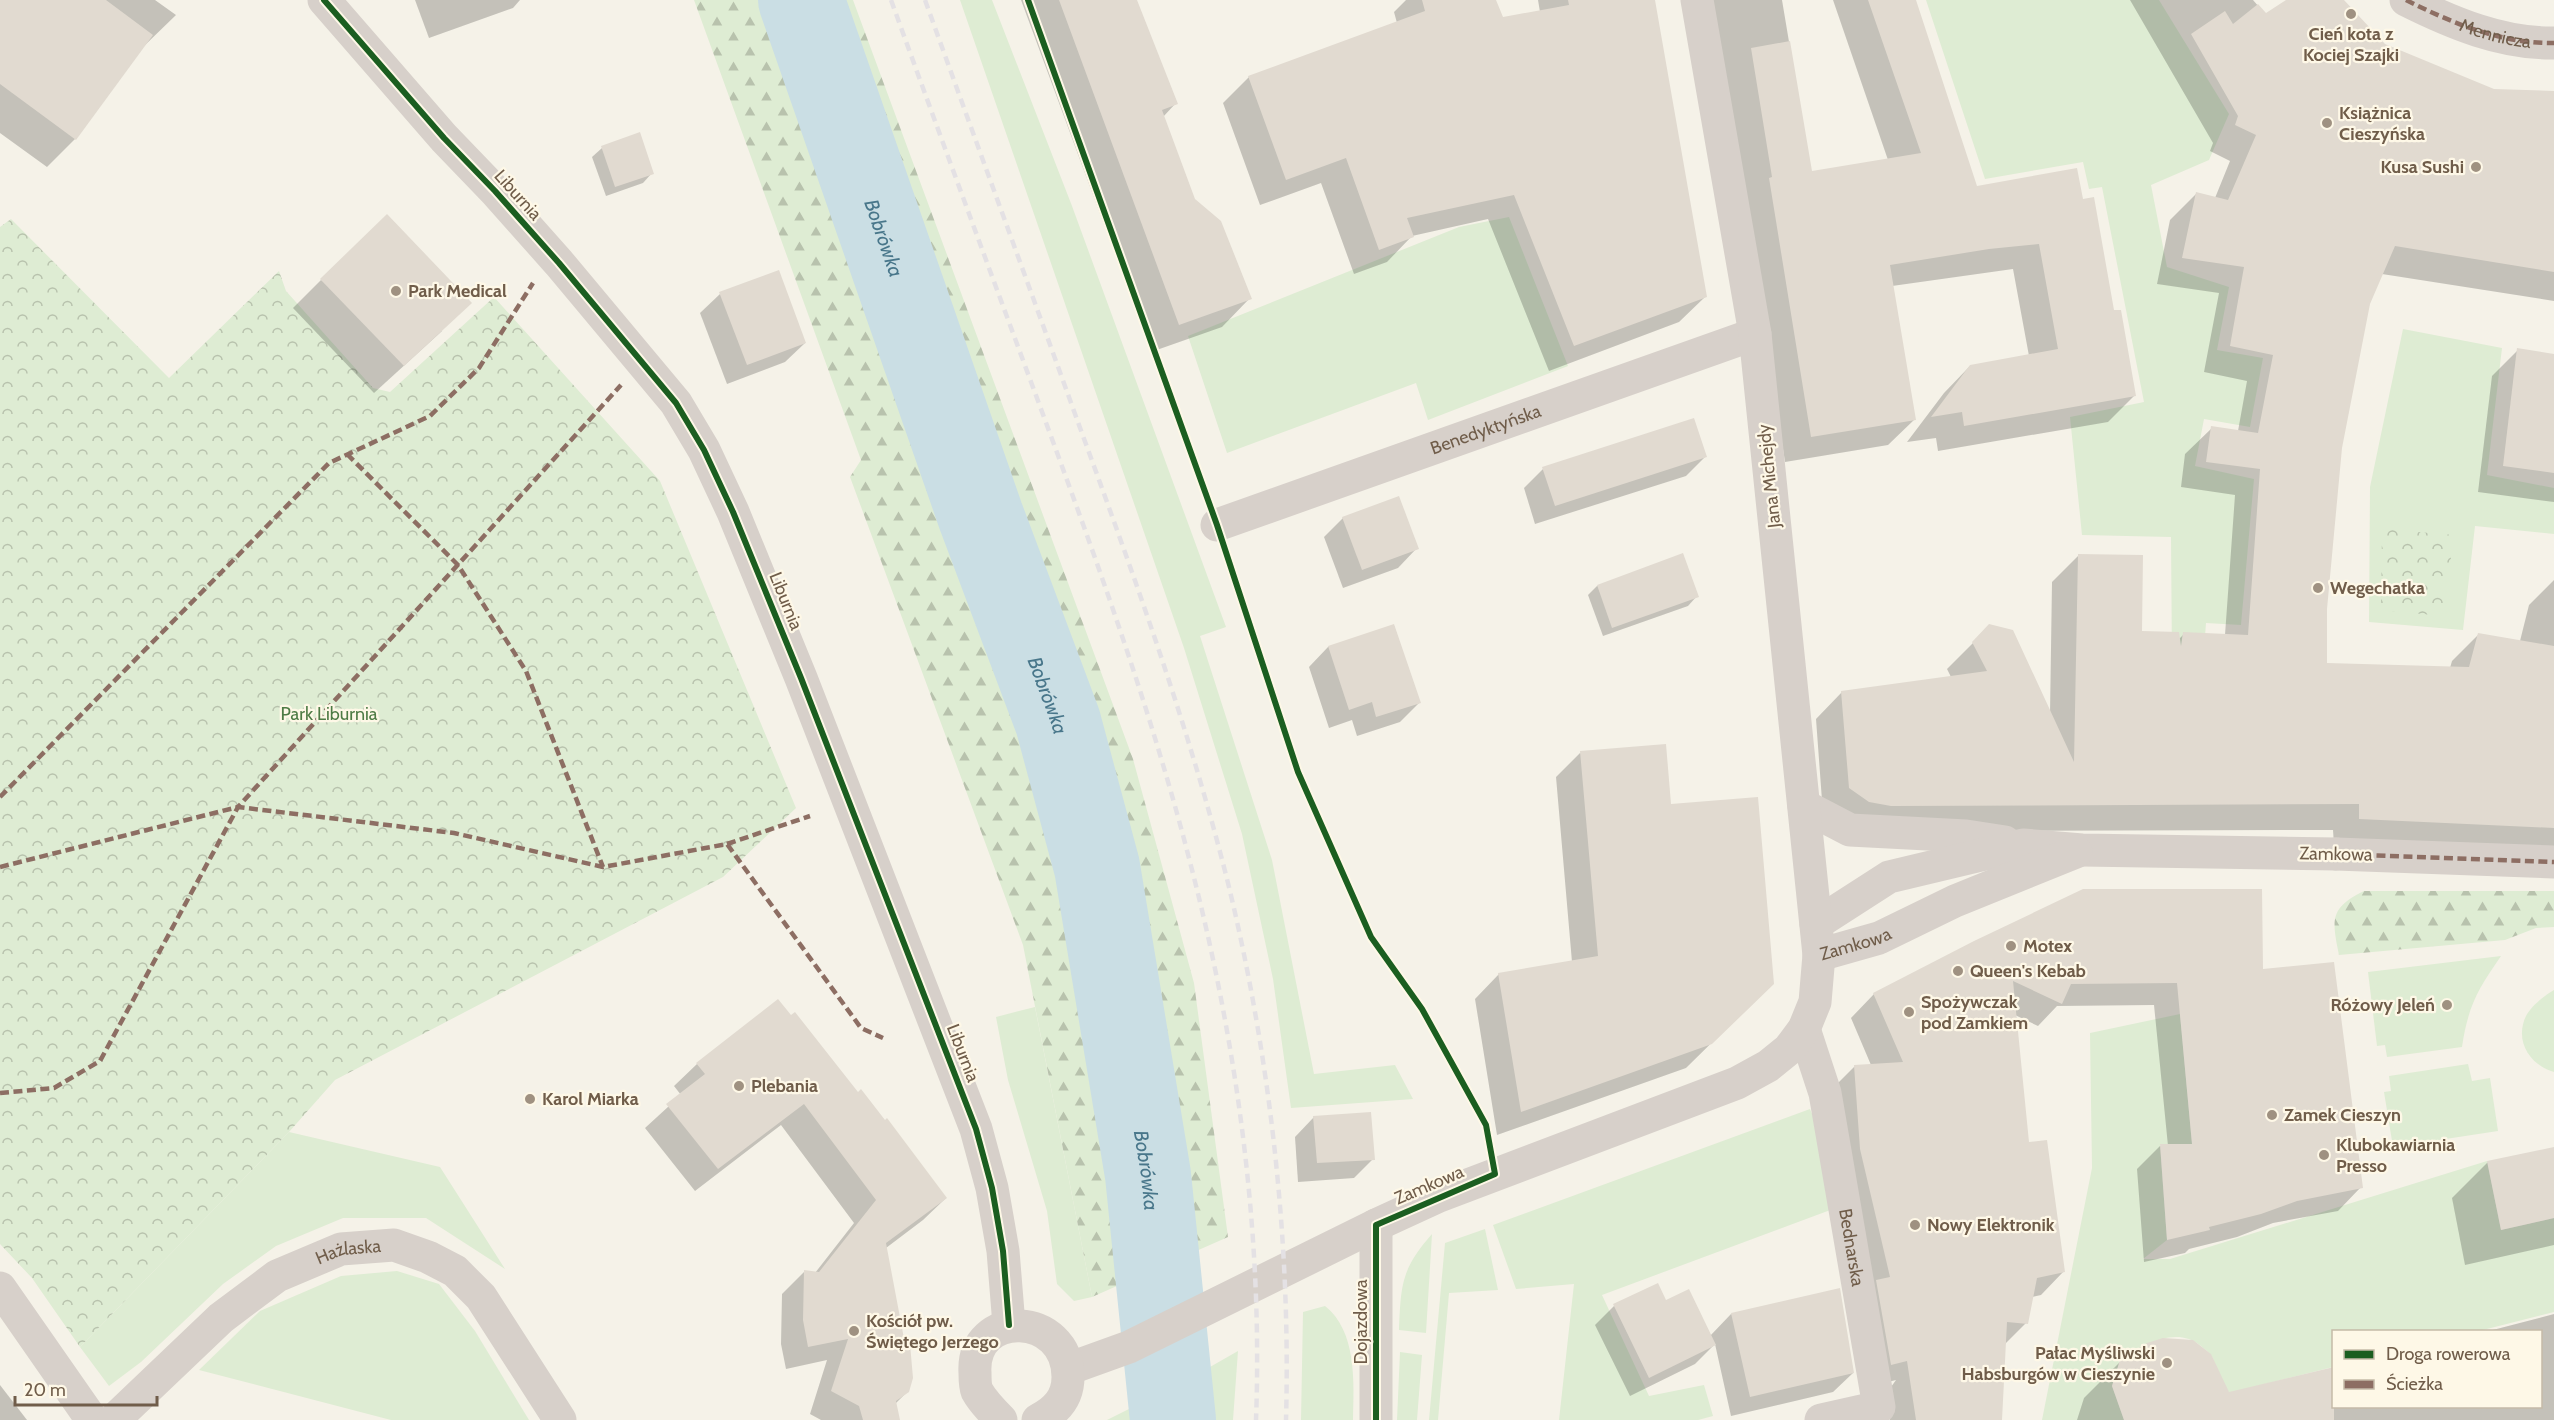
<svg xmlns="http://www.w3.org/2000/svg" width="2554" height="1420" viewBox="0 0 2554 1420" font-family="Cabin,sans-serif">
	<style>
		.grass { fill: #deecd3 }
		.forest { fill: url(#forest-firs) }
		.park { fill: url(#park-crowns) }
		.shadow { fill: #0003 }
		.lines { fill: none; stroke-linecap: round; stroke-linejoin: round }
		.river { stroke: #cadee4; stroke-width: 86 }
		.building { fill: #e1dad0 }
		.street { stroke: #d7d0ca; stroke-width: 33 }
		.secondary { stroke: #d7d0ca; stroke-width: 33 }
		.rail { stroke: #e4e1e4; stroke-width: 4.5; stroke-dasharray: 9 6; stroke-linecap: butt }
		.quiet { stroke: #8d6e63; stroke-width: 4.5; stroke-dasharray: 9 4.5; stroke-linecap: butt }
		.cycleway-casing { stroke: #fef8e7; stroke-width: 10 }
		.cycleway { stroke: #1b5e20; stroke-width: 6 }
		.poi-dot { fill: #9f9181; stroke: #fef8e7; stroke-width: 2 }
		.labels { text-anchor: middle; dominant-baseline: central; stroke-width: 4.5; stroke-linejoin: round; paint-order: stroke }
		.street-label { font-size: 18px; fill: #705d4a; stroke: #fef8e7 }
		.poi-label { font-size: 18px; font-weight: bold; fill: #705d4a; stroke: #fef8e7; text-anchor: start }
		.park-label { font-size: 18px; fill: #4e7b45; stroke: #fef8e7 }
		.water-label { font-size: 20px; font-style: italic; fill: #48768a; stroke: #fef8e7 }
	</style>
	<defs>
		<pattern id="forest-firs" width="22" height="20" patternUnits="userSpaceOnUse" patternTransform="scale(1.5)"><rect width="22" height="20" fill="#deecd3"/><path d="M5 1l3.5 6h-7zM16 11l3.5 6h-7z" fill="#b8c2ad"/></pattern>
		<pattern id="park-crowns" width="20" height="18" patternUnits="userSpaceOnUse" patternTransform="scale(1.5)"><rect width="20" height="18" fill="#deecd3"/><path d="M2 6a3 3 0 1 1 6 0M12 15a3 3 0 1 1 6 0" fill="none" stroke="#b8c2ad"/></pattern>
	</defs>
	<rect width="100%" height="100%" fill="#f5f2e8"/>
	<g class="grass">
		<path d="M 960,0 L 992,0 L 1072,206 L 1226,627 L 1200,636 L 1272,860 L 1314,1074 L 1395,1065 L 1413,1099 L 1291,1108 L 1273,979 L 1242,834 L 1184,648 Z"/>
		<path d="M 1926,0 L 2159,0 L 2229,114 L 2209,160 L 2151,185 L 2167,267 L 2229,287 L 2217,350 L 2263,358 L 2250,427 L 2204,419 L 2195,466 L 2254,479 L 2241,625 L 2206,623 L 2203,664 L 2172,663 L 2171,537 L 2082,535 L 2070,417 L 2144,402 L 2102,187 L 2089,189 L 2083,162 L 1985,179 Z"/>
		<path d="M 1509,217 L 1568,366 L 1428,420 L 1416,383 L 1227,453 L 1188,336 L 1459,227 Z"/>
		<path d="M 2403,329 L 2502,348 L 2487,475 L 2554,488 L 2554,534 L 2475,526 L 2463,630 L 2369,622 L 2370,487 Z"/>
		<path d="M 2501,956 C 2478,989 2468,1006 2462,1047 L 2387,1057 L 2385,1045 L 2377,1046 L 2368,972 Z"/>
		<path d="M 2554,990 L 2554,1072 C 2530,1065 2514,1041 2526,1016 C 2531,1006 2545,995 2554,990 Z"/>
		<path d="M 1035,1007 L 1092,1297 L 1074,1301 L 1057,1284 L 1047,1211 L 1008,1080 L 996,1017 Z"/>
		<path d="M 2180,1014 L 2192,1144 L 2160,1145 L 2167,1240 L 2143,1259 L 2170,1259 L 2487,1161 L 2501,1230 L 2554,1218 L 2554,1312 L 2479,1331 L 2334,1332 L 2333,1367 L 2229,1393 C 2218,1384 2218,1367 2211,1355 C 2209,1352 2204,1349 2201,1346 C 2175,1325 2143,1346 2120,1360 L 2112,1386 L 2124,1420 L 2042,1420 L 2092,1168 L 2090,1033 Z"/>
		<path d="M 2468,1064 L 2472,1081 L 2490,1078 L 2498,1131 L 2393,1147 L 2384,1092 L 2391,1091 L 2389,1076 Z"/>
		<path d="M 1810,1109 L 1817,1126 L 1833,1209 L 1602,1295 L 1649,1396 L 1704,1385 L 1713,1416 L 1698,1420 L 1559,1420 L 1574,1284 L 1516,1289 L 1493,1225 Z"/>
		<path d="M 289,1132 L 440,1167 L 505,1269 L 426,1218 L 343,1218 L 276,1246 L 223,1284 L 141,1362 L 109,1386 L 80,1347 Z"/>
		<path d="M 1485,1229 L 1498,1290 L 1449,1293 L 1438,1420 L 1429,1420 L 1445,1243 Z"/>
		<path d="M 1432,1234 L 1426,1333 L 1399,1330 C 1401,1285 1401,1269 1432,1234 Z"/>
		<path d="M 397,1271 L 439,1284 L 475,1331 L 529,1420 L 391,1420 L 199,1370 L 260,1311 L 341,1276 Z"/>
		<path d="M 1325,1306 C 1357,1331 1354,1383 1353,1420 L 1301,1420 L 1303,1312 Z"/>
		<path d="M 1238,1351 L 1233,1420 L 1188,1420 L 1189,1379 Z"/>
		<path d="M 1400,1352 L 1422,1355 L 1417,1420 L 1397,1420 Z"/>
		<path d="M 1151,1398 L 1151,1420 L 1107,1420 Z"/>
	</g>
	<g class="forest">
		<path d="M 694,0 L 853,0 L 1133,759 L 1194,983 L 1228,1237 L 1092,1297 L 1023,945 L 850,477 L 861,460 Z"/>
		<path d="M 2364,891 L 2554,891 L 2554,927 L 2536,928 L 2505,940 L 2339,955 C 2332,920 2329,908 2364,891 Z"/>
	</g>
	<g class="park">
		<path d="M 11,219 L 169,378 L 279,271 L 286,291 L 373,388 L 390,392 L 494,297 L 660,481 L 796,808 L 723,877 L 335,1080 L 289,1132 L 80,1347 L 32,1278 L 0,1244 L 0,227 Z"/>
		<path d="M 2382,529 L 2454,535 L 2443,616 L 2381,610 Z"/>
	</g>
	<g class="shadow">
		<path d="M 0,0 L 155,0 L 176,15 L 142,48 L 75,139 L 47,167 L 0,133 Z"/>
		<path d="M 415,0 L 520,0 L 513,8 L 429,38 Z"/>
		<path d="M 1021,0 L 1136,0 L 1176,103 L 1163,117 L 1193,200 L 1250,298 L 1222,327 L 1151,352 Z"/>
		<path d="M 1406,0 L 1494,0 L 1502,18 L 1540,12 L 1538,0 L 1653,0 L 1705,297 L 1679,322 L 1549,371 L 1488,219 L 1412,236 L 1387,262 L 1354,274 L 1321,183 L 1260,205 L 1223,103 L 1249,77 L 1397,23 L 1394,12 Z"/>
		<path d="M 1713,0 L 1782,0 L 1811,173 L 1888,160 L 1833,0 L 1914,0 L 1976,187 L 2081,201 L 2135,395 L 2108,422 L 1938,451 L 1936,438 L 1907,442 L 1944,393 L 1970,366 L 2029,356 L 2013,269 L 1892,286 L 1915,419 L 1888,445 L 1785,462 Z"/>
		<path d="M 2130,0 L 2253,0 L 2266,15 L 2288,0 L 2341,0 L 2384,45 L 2493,91 L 2554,93 L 2554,301 L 2382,274 L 2369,303 L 2341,448 L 2325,609 L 2325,665 L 2450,668 L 2452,661 L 2479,634 L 2520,641 L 2529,605 L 2554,580 L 2554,860 L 2334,845 L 2333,830 L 1864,831 L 1823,814 L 1816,719 L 1842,692 L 1951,677 L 1947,669 L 1990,626 L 2050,714 L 2052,582 L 2079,555 L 2140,632 L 2179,639 L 2184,634 L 2225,635 L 2235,495 L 2181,487 L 2185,454 L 2212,428 L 2238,431 L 2247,381 L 2204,372 L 2219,293 L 2157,284 L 2170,220 L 2196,194 L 2215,198 L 2230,161 L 2210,151 L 2213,143 Z"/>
		<path d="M 602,148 L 652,173 L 643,183 L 606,196 L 592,157 Z"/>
		<path d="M 321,280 L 442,331 L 374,393 L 293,308 Z"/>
		<path d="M 720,294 L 805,343 L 785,362 L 727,384 L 700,313 Z"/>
		<path d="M 2518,350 L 2554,356 L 2554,502 L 2478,492 L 2492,376 Z"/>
		<path d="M 1705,457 L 1686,476 L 1535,524 L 1524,488 L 1543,469 Z"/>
		<path d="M 1343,518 L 1417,548 L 1398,568 L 1343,588 L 1324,537 Z"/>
		<path d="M 1597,586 L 1697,596 L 1688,606 L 1603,636 L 1588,595 Z"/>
		<path d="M 1394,626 L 1419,703 L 1400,722 L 1357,736 L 1352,720 L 1329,728 L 1309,667 L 1328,647 Z"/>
		<path d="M 1580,753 L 1670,806 L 1747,1008 L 1686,1068 L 1497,1135 L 1475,999 L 1499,974 L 1572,962 L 1556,777 Z"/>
		<path d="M 1975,942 L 2262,971 L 2361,1187 L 2338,1211 L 2273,1223 L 2237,1237 L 2189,1249 L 2185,1253 L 2144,1262 L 2137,1169 L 2160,1146 L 2168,1146 L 2154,1005 L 2057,1006 L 2038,1026 L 2015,1015 L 2028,1144 L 2064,1271 L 2041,1295 L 2032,1297 L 2026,1323 L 2004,1345 L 2000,1420 L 1890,1420 L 1886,1394 L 1896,1380 L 1868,1387 L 1831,1090 L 1855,1066 L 1871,1065 L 1851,1018 L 1874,994 Z"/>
		<path d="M 778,1001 L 946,1198 L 923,1220 L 886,1248 L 907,1392 L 895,1404 L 898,1420 L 821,1420 L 810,1414 L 827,1360 L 786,1369 L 781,1344 L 782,1294 L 804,1272 L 815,1273 L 854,1223 L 781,1125 L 695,1191 L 645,1128 L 681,1095 L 674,1086 L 697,1064 Z"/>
		<path d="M 1314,1117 L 1373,1159 L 1354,1178 L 1298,1182 L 1295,1137 Z"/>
		<path d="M 2554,1148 L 2554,1245 L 2465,1265 L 2452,1198 L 2488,1162 Z"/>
		<path d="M 1665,1302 L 1710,1336 L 1731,1314 L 1853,1373 L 1833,1392 L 1731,1416 L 1715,1344 L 1695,1364 L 1630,1396 L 1595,1325 L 1614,1306 Z"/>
		<path d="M 2554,1314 L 2554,1420 L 2077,1420 L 2084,1398 L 2121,1361 L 2229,1394 L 2334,1406 L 2540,1406 L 2540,1332 L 2485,1332 Z"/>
		<path d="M 0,1385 L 27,1420 L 0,1420 Z"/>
	</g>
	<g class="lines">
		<path class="river" id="s1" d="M 801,0 L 981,517 L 1058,722 L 1097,867 L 1148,1175 L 1173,1420"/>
	</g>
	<g class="building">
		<path d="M 0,0 L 106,0 L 153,35 L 76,140 L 0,84 Z"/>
		<path d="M 1059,0 L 1137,0 L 1178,104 L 1162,110 L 1195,199 L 1221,221 L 1252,299 L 1179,325 Z"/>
		<path d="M 1422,0 L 1496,0 L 1503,17 L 1569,5 L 1568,0 L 1655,0 L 1707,297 L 1574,346 L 1514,195 L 1407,218 L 1414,237 L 1379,250 L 1346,158 L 1286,180 L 1248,76 L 1425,11 Z"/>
		<path d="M 1868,0 L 1916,0 L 1977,186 L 2077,168 L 2083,199 L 2094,197 L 2114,310 L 2121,310 L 2136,396 L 1964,426 L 1962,412 L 1931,417 L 1970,365 L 2058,349 L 2039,244 L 1989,249 L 1890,265 L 1916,420 L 1811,437 L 1769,178 L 1772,177 L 1751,48 L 1790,41 L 1812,171 L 1921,153 Z"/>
		<path d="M 2286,0 L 2344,0 L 2385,44 L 2494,89 L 2554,91 L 2554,272 L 2395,246 L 2370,304 L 2342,448 L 2327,609 L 2327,663 L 2469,667 L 2478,633 L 2554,646 L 2554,828 L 2359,819 L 2359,804 L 1891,806 L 1869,802 L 1849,788 L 1841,691 L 1987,671 L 1972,642 L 1989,624 L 2013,630 L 2074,762 L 2078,554 L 2143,555 L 2142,631 L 2179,632 L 2181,646 L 2183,632 L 2248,635 L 2260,469 L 2206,462 L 2211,426 L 2258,433 L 2273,355 L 2230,346 L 2244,267 L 2182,258 L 2196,192 L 2228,200 L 2256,135 L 2235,125 L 2238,116 L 2191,34 L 2225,11 L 2233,24 L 2258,4 L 2266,13 Z"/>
		<path d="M 640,132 L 654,174 L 615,187 L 601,146 Z"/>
		<path d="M 387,214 L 472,303 L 404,366 L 320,279 Z"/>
		<path d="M 779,270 L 806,343 L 747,365 L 719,292 Z"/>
		<path d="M 2517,348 L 2554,354 L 2554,473 L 2503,466 Z"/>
		<path d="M 1694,418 L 1707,457 L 1555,506 L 1542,467 Z"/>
		<path d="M 1399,496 L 1419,549 L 1362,570 L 1342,517 Z"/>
		<path d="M 1683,553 L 1699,597 L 1612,628 L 1597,585 Z"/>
		<path d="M 1394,624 L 1421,703 L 1376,717 L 1372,702 L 1349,710 L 1328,646 Z"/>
		<path d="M 1666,744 L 1671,804 L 1758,797 L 1774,984 L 1712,1044 L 1521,1112 L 1498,973 L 1598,956 L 1580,751 Z"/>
		<path d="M 2083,889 L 2262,889 L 2263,969 L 2334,962 L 2363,1188 L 2297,1201 L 2261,1214 L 2209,1227 L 2210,1230 L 2167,1240 L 2160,1144 L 2192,1144 L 2177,983 L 2071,984 L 2062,1004 L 2013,981 L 2029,1142 L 2047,1140 L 2065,1272 L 2037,1278 L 2028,1324 L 2007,1322 L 2002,1420 L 1916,1420 L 1907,1361 L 1891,1365 L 1876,1280 L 1890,1277 L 1860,1149 L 1854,1065 L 1903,1062 L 1873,993 L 1974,941 Z"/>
		<path d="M 778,999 L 791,1015 L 795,1012 L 858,1092 L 861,1089 L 885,1120 L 887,1118 L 947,1198 L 886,1243 L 905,1344 L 910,1344 L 913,1378 L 909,1392 L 896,1401 L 900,1420 L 863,1420 L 859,1406 L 831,1391 L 848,1339 L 808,1347 L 803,1320 L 804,1270 L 819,1272 L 876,1200 L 804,1104 L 718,1169 L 666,1104 L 705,1074 L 696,1063 Z"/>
		<path d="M 1371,1112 L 1375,1160 L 1317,1163 L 1313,1116 Z"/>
		<path d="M 2554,1147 L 2554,1218 L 2501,1230 L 2487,1161 Z"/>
		<path d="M 1658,1283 L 1666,1300 L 1689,1289 L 1716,1345 L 1649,1378 L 1613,1304 Z"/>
		<path d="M 1840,1288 L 1854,1373 L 1750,1397 L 1731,1313 Z"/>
		<path d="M 2163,1338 L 2193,1340 L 2211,1354 L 2229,1392 L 2334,1367 L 2334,1420 L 2124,1420 L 2112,1386 L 2120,1360 L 2147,1343 Z"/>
	</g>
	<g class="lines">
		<g class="street">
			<path d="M 2406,0 C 2452,23 2502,44 2554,43"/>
			<path id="s2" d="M 1217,525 L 1755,334"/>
			<path d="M 2336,854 L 2554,862"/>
			<path id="s3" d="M 1804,1029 L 1825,1093 L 1879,1407 L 1821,1420"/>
			<path d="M 0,1288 L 92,1420"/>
			<path d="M 1376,1420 L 1376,1225"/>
		</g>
		<g class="secondary">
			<path d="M 324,0 L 444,138 L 495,191 L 559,263 L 676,403 L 704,450 L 733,512 L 801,678 L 976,1129 L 992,1188 L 1003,1251 L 1009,1325"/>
			<path d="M 1804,806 L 1850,830 L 1966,836 L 2005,842"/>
			<path d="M 1816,924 L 1889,877 L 2023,845 L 2082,850 L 2336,854"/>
			<path id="s4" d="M 1819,955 L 1879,938 L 1955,901 L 2076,852"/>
			<path d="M 1068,1369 L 1129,1347 L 1376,1225 L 1439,1196 L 1737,1083 L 1768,1066 L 1789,1049 L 1804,1029 L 1815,1002 L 1819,955 L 1755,334 L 1697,0"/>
			<path id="s5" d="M 114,1420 L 221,1318 L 277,1276 L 341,1249 L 394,1245 L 428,1257 L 455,1271 L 481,1297 L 560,1420"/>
			<path d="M 1001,1420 C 992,1411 983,1402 977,1391 C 975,1386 975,1379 975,1373 C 971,1308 1068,1311 1068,1377 C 1068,1398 1056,1411 1038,1420"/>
		</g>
		<g class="rail">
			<path d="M 891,0 C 938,130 986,260 1034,390 C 1091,545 1149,702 1190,862 C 1237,1043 1263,1233 1256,1420"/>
			<path d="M 925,0 C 976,142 1028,283 1079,425 C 1134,576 1189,727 1228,883 C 1270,1056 1291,1242 1286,1420"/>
		</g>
		<g class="quiet">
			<path id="s6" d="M 2406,0 C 2452,23 2502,44 2554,43"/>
			<path d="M 347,454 L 458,565 L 526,671 L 603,867"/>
			<path d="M 0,797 L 329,463 L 430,416 L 479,368 L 533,283"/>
			<path d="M 727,844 L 810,816"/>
			<path d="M 2336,854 L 2554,862"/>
			<path d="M 0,867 L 238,807 L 454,833 L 603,867 L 727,844 L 861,1028 L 883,1038"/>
			<path d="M 0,1093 L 54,1088 L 100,1061 L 238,807 L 621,385"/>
		</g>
		<g class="cycleway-casing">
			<g id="cycleway">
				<path d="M 324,0 L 444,138 L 495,191 L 559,263 L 676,403 L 704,450 L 733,512 L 801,678 L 976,1129 L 992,1188 L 1003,1251 L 1009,1325"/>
				<path d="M 1028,0 L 1217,525 L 1298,772 L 1371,937 L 1422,1009 L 1486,1125 L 1495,1174 L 1376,1225 L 1376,1420"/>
			</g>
		</g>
		<use href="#cycleway" class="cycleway"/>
	</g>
	<g class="poi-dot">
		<circle cx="2351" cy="14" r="6"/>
		<circle cx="2327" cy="123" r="6"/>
		<circle cx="2476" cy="167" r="6"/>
		<circle cx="396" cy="291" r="6"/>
		<circle cx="2318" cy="588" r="6"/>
		<circle cx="2011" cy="946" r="6"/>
		<circle cx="1958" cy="971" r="6"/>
		<circle cx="2447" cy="1005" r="6"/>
		<circle cx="1909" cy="1012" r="6"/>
		<circle cx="739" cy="1086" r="6"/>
		<circle cx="530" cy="1099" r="6"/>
		<circle cx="2272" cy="1115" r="6"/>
		<circle cx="2324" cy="1155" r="6"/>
		<circle cx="1915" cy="1225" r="6"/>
		<circle cx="854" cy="1331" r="6"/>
		<circle cx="2167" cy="1363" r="6"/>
	</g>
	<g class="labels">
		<g class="street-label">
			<text stroke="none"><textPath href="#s6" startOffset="96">Mennicza</textPath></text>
			<text transform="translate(518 195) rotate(48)">Liburnia</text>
			<text stroke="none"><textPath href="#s2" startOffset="285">Benedyktyńska</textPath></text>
			<text transform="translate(1769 476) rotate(-96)">Jana Michejdy</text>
			<text transform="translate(786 601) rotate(68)">Liburnia</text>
			<text transform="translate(2336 854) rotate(1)">Zamkowa</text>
			<text stroke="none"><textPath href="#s4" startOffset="38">Zamkowa</textPath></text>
			<text transform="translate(963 1053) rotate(69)">Liburnia</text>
			<text transform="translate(1429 1185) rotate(-23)">Zamkowa</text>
			<text stroke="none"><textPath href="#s3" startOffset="224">Bednarska</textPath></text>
			<text stroke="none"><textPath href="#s5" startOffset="294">Hażlaska</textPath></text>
			<text transform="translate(1361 1322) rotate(-90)">Dojazdowa</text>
		</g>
		<g class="poi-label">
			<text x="2351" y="34" text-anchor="middle">Cień kota z<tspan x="2351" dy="21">Kociej Szajki</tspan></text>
			<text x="2339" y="113">Książnica<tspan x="2339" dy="21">Cieszyńska</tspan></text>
			<text x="2464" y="167" text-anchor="end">Kusa Sushi</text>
			<text x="408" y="291">Park Medical</text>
			<text x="2330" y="588">Wegechatka</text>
			<text x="2023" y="946">Motex</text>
			<text x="1970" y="971">Queen's Kebab</text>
			<text x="1921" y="1002">Spożywczak<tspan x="1921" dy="21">pod Zamkiem</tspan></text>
			<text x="2435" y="1005" text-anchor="end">Różowy Jeleń</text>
			<text x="751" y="1086">Plebania</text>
			<text x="542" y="1099">Karol Miarka</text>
			<text x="2284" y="1115">Zamek Cieszyn</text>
			<text x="2336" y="1145">Klubokawiarnia<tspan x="2336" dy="21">Presso</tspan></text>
			<text x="1927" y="1225">Nowy Elektronik</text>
			<text x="866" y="1321">Kościół pw.<tspan x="866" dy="21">Świętego Jerzego</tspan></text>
			<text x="2155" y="1353" text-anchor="end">Pałac Myśliwski<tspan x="2155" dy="21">Habsburgów w Cieszynie</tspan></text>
		</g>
		<g class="park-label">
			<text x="329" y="714">Park Liburnia</text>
		</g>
		<g class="water-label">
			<text stroke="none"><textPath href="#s1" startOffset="252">Bobrówka</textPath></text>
			<text stroke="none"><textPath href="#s1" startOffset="738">Bobrówka</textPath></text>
			<text stroke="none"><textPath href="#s1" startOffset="1224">Bobrówka</textPath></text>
		</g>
	</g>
	<rect x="2332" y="1330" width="210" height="78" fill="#fef8e7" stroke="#c5baa8" stroke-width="1.5"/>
	<rect x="2344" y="1350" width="30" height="9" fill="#1b5e20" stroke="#c5baa8" stroke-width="1.5"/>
	<text x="2386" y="1360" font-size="18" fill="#705d4a">Droga rowerowa</text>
	<rect x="2344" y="1380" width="30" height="9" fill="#8d6e63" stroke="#c5baa8" stroke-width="1.5"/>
	<text x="2386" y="1390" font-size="18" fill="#705d4a">Ścieżka</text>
	<path d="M15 1396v9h142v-9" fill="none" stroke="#705d4a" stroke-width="3"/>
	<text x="24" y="1396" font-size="18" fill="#705d4a" stroke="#fef8e7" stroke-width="4.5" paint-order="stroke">20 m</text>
</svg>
